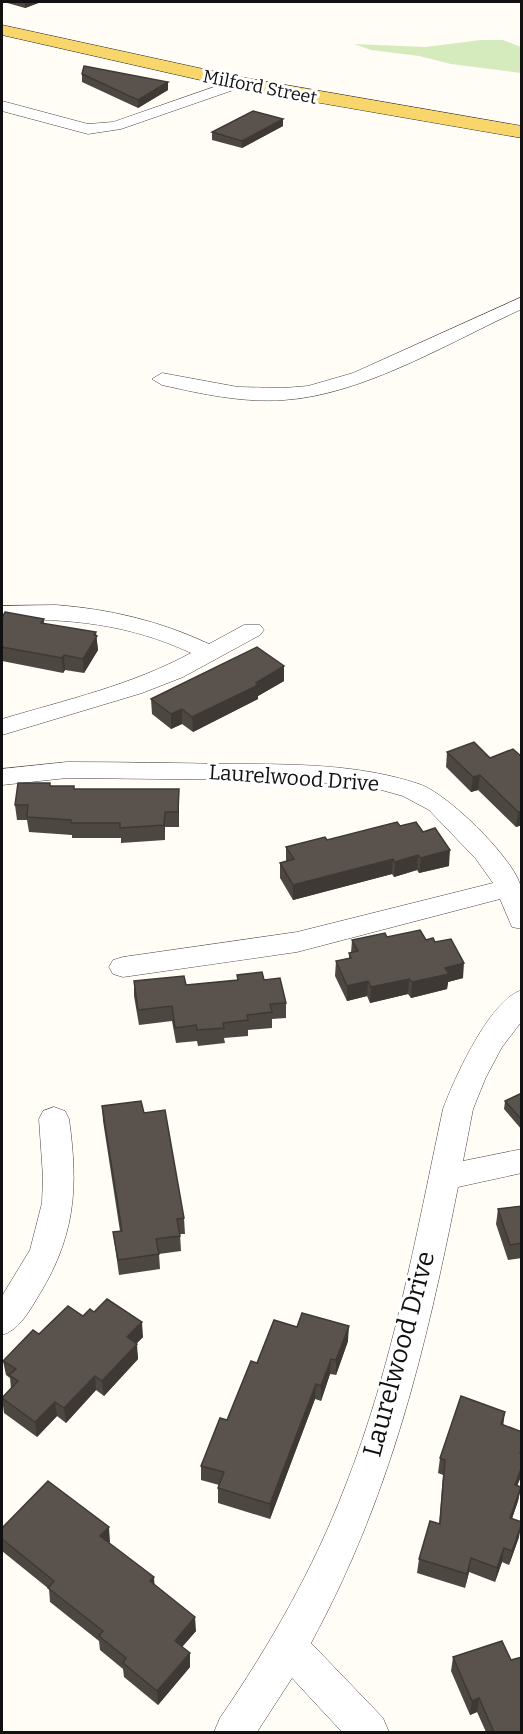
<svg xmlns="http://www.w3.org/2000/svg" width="523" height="1734" viewBox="0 0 523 1734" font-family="Bitter,serif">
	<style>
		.green { fill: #d5ebbd }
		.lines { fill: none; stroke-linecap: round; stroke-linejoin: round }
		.minor-casing { stroke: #444; stroke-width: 1 }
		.major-casing { stroke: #222; stroke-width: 1 }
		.minor { fill: #fff; fill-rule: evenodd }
		.major { fill: #f9d66b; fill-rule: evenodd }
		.wall { fill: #4d4742 }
		.shaded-wall { fill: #3f3936 }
		.building { fill: #5a524d; stroke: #3f3936; stroke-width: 1.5 }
		.labels { text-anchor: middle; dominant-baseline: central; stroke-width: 6; stroke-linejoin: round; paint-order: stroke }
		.far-street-label { font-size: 18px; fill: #111; stroke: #fff }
		.street-label { font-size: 21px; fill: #111; stroke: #fff }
		.near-street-label { font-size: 26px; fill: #111; stroke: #fff }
	</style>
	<rect width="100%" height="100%" fill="#fffdf5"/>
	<path class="green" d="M 481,40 L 503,40 L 521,47 L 521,73 L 451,64 L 419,56 L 371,50 L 354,44 L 425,47 Z"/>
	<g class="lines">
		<g class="minor-casing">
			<g id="minor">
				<path d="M 240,78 L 245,80 L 248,83 L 245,86 L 121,129 L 88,134 L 2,111 L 2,101 L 88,124 L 113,122 Z"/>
				<path d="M 522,297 L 522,309 C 450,342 363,395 284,400 C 243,403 202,394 162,385 L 152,379 L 162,373 L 238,387 L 284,388 L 308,386 L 353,373 Z"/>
				<path d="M 56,605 C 109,609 160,621 209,644 L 244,625 L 260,625 L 264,630 L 260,635 L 183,677 L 142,693 L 2,735 L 2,719 C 66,700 132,685 191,653 C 129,624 69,618 2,620 L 2,606 Z"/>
				<path d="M 67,762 C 121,762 176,763 230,764 C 293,764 359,764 419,784 C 447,793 511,856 520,884 C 523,897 522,916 522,929 L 512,927 L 500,899 L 297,952 L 123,977 L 113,974 L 109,967 L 113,960 L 123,957 L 297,932 L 493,883 L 476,859 L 429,810 L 403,796 L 378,789 L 328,783 L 256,780 L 67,778 L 2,785 L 2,769 Z"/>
				<path d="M 522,990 L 522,1021 L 502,1047 L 486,1077 L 473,1109 L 463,1161 L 522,1149 L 522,1173 L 458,1187 C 426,1348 391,1496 311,1643 L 383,1718 L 389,1732 L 342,1732 L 292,1678 L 257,1732 L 214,1732 L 220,1718 C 270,1645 313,1570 345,1487 C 393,1366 416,1236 443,1109 C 454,1079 490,999 522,990 Z"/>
				<path d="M 54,1107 L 65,1111 L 69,1119 C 79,1190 75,1238 36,1300 C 27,1315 18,1330 2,1335 L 2,1296 L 30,1250 L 42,1203 L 43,1177 L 39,1119 L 43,1111 Z"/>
			</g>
		</g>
		<g class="major-casing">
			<path id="major" d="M 2,25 L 240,77 L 522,126 L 522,138 L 240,89 L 2,35 Z"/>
		</g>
		<use href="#minor" class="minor"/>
		<use href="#major" class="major"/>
	</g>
	<g class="wall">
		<path d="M 4,2 L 41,2 L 25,8 Z"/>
		<path d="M 82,74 L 168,90 L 138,108 L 82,82 Z"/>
		<path d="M 283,126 L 242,148 L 212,140 L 212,132 Z"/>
		<path d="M 2,618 L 44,619 L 44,624 L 96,636 L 98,650 L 84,673 L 65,670 L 63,673 L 2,661 Z"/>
		<path d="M 284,681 L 258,696 L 258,699 L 193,732 L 182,724 L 171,729 L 152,714 L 151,699 Z"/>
		<path d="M 447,752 L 490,758 L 522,757 L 522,825 L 516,827 L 478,790 L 471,792 L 446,767 Z"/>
		<path d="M 50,786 L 75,789 L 179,789 L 179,827 L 165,827 L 165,840 L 121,843 L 121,838 L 72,838 L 72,835 L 29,832 L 27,820 L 17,820 L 15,805 Z"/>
		<path d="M 400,826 L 423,832 L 449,866 L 419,873 L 417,870 L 394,877 L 392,874 L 293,900 L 280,878 L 280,863 L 286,861 L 286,847 L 327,840 Z"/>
		<path d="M 387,937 L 426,940 L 435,942 L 463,978 L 448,982 L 447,989 L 411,998 L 408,994 L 370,1003 L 367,996 L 347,1001 L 335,976 L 336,961 L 349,958 L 349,953 L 351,953 L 352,940 Z"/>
		<path d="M 237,975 L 264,980 L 286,1003 L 286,1018 L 272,1019 L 272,1028 L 248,1030 L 248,1036 L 224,1038 L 225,1043 L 198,1046 L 197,1041 L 176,1043 L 172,1021 L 139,1025 L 134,996 L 134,981 L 186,985 L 237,980 Z"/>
		<path d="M 522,1093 L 522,1130 L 504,1109 L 505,1101 Z"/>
		<path d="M 102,1106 L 144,1113 L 184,1218 L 185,1234 L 180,1234 L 181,1251 L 159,1254 L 160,1269 L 119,1275 L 113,1232 L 120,1231 L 103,1121 Z"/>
		<path d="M 522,1206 L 522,1258 L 508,1260 L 496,1224 L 498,1209 Z"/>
		<path d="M 83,1316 L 143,1337 L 136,1344 L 138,1359 L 104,1396 L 96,1390 L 66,1423 L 57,1416 L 37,1437 L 4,1413 L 2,1398 L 11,1389 L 10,1378 L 6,1375 L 3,1361 L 39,1334 Z"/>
		<path d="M 348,1341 L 336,1375 L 330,1374 L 321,1401 L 315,1399 L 270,1519 L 218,1503 L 218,1488 L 219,1485 L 201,1480 L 201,1466 L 227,1420 L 257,1363 Z"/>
		<path d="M 503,1425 L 522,1466 L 522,1474 L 517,1485 L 521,1487 L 518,1501 L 512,1519 L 519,1537 L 509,1565 L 502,1562 L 495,1582 L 469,1572 L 465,1588 L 417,1573 L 419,1559 L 439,1524 L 443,1475 L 438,1473 L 440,1458 Z"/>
		<path d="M 2,1528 L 110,1542 L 109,1543 L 155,1585 L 196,1631 L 182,1647 L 190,1667 L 158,1705 L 124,1677 L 123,1669 L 100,1650 L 99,1641 L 50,1602 L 49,1589 L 2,1551 Z"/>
		<path d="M 453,1657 L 511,1660 L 522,1732 L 486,1732 L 477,1712 L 470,1715 L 451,1671 Z"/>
	</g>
	<g class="shaded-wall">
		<path d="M 25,2 L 41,2 L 25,8 Z"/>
		<path d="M 168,82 L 168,90 L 138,108 L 138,100 Z"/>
		<path d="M 283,119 L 283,126 L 242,148 L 242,141 Z"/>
		<path d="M 96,632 L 98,650 L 84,673 L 83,659 Z"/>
		<path d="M 64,655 L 65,670 L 63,673 L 62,658 Z"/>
		<path d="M 284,666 L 284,681 L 258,696 L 258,699 L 193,732 L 192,717 L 256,683 Z"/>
		<path d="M 182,709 L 182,724 L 171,729 L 171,714 Z"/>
		<path d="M 480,775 L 478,790 L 471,792 L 473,777 Z"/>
		<path d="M 179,789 L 179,827 L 178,812 Z"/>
		<path d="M 522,811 L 522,825 L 516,827 L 518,812 Z"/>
		<path d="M 165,812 L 165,840 L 164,825 Z"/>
		<path d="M 450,850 L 449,866 L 419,873 L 421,858 Z"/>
		<path d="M 418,855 L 417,870 L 394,877 L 395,862 Z"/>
		<path d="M 393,859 L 392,874 L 293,900 L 293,885 Z"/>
		<path d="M 464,963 L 463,978 L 448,982 L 447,989 L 411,998 L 412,982 L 445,968 Z"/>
		<path d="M 409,979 L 408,994 L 370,1003 L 371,987 Z"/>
		<path d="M 368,981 L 367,996 L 347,1001 L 347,986 Z"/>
		<path d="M 142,1322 L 143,1337 L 128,1352 L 127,1337 Z"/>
		<path d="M 349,1326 L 348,1341 L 336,1375 L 336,1360 Z"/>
		<path d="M 137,1344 L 138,1359 L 104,1396 L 102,1381 Z"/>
		<path d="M 331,1359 L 330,1374 L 321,1401 L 321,1386 Z"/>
		<path d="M 95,1376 L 96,1390 L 66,1423 L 64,1408 Z"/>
		<path d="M 316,1384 L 315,1399 L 270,1519 L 270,1504 Z"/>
		<path d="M 55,1402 L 57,1416 L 37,1437 L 35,1422 Z"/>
		<path d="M 505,1412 L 503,1427 L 501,1424 Z"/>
		<path d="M 522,1466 L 522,1474 L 512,1499 L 515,1485 Z"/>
		<path d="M 521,1487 L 518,1501 L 507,1532 L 510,1518 Z"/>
		<path d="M 522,1523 L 519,1537 L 509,1565 L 512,1551 Z"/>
		<path d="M 109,1527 L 110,1542 L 102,1550 L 100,1536 Z"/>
		<path d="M 504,1548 L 502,1562 L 495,1582 L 497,1568 Z"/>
		<path d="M 471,1558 L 469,1572 L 465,1588 L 467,1574 Z"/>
		<path d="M 154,1577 L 155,1591 L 150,1581 Z"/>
		<path d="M 195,1617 L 196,1631 L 175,1655 L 175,1641 Z"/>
		<path d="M 190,1653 L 190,1667 L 158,1705 L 157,1691 Z"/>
		<path d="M 479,1698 L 477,1712 L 470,1715 L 472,1701 Z"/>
	</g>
	<g class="building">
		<path d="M 84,66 L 168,82 L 138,100 L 82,74 Z"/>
		<path d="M 253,111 L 283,119 L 242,141 L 212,132 Z"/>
		<path d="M 5,612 L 44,619 L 41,623 L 96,632 L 94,635 L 97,636 L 83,659 L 64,655 L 62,658 L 2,647 L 2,618 Z"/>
		<path d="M 257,647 L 284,666 L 256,683 L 258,685 L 192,717 L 182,709 L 171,714 L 151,699 Z"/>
		<path d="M 474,742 L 490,758 L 513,749 L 522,757 L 522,811 L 518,812 L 480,775 L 473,777 L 447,752 Z"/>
		<path d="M 18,783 L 50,783 L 50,786 L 74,786 L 74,789 L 179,789 L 178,812 L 165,812 L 164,825 L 120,828 L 120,823 L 71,823 L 71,820 L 27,817 L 28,805 L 15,805 Z"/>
		<path d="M 397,822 L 400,826 L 416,822 L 423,832 L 435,828 L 450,850 L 421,858 L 418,855 L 395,862 L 393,859 L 293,885 L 280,863 L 294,859 L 286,847 L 325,837 L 327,840 Z"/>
		<path d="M 420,930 L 426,940 L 433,938 L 435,942 L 451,939 L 464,963 L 445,968 L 449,974 L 412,982 L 409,979 L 371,987 L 368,981 L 347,986 L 336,961 L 351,958 L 349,953 L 358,951 L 352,940 L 385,933 L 387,937 Z"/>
		<path d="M 262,972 L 264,980 L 280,978 L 286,1003 L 270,1004 L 272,1012 L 247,1015 L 248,1020 L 223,1023 L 224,1028 L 197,1030 L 196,1025 L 175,1028 L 172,1006 L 138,1010 L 134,981 L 184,976 L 186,985 L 238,980 L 237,975 Z"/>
		<path d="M 522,1093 L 522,1120 L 505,1101 Z"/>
		<path d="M 141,1101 L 144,1113 L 165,1110 L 184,1218 L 177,1219 L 180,1236 L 156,1239 L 159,1254 L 118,1260 L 113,1232 L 122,1231 L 102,1106 Z"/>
		<path d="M 522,1206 L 522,1243 L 510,1245 L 498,1209 Z"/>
		<path d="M 107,1299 L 142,1322 L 127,1337 L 137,1344 L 102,1381 L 95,1376 L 64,1408 L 55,1402 L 35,1422 L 2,1398 L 18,1381 L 9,1375 L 16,1369 L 3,1361 L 33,1330 L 39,1334 L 68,1306 L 83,1316 L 90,1309 L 94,1312 Z"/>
		<path d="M 302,1313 L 349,1326 L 336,1360 L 331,1359 L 321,1386 L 316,1384 L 270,1504 L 218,1488 L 224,1472 L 201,1466 L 220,1418 L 227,1420 L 251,1361 L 257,1363 L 274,1320 L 297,1327 Z"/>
		<path d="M 461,1396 L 505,1412 L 501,1424 L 522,1432 L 522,1447 L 520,1453 L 522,1454 L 522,1466 L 515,1485 L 521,1487 L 510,1518 L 522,1522 L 522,1523 L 512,1551 L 504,1548 L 497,1568 L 471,1558 L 467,1574 L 419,1559 L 430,1521 L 440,1524 L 445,1460 L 440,1458 Z"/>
		<path d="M 48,1481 L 109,1527 L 100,1536 L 154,1577 L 150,1581 L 195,1617 L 175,1641 L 190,1653 L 157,1691 L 123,1663 L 126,1658 L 99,1636 L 103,1631 L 48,1588 L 54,1581 L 2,1539 L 2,1528 Z"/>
		<path d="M 502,1641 L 511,1660 L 522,1657 L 522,1732 L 494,1732 L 479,1698 L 472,1701 L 453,1657 Z"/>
	</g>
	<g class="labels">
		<g class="far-street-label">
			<text transform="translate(260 87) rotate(11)">Milford Street</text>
		</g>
		<g class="street-label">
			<text transform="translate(294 778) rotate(4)">Laurelwood Drive</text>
		</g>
		<g class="near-street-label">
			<text transform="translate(399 1354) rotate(-75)">Laurelwood Drive</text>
		</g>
	</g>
	<rect width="523" height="1734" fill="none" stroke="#111111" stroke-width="6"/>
</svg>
